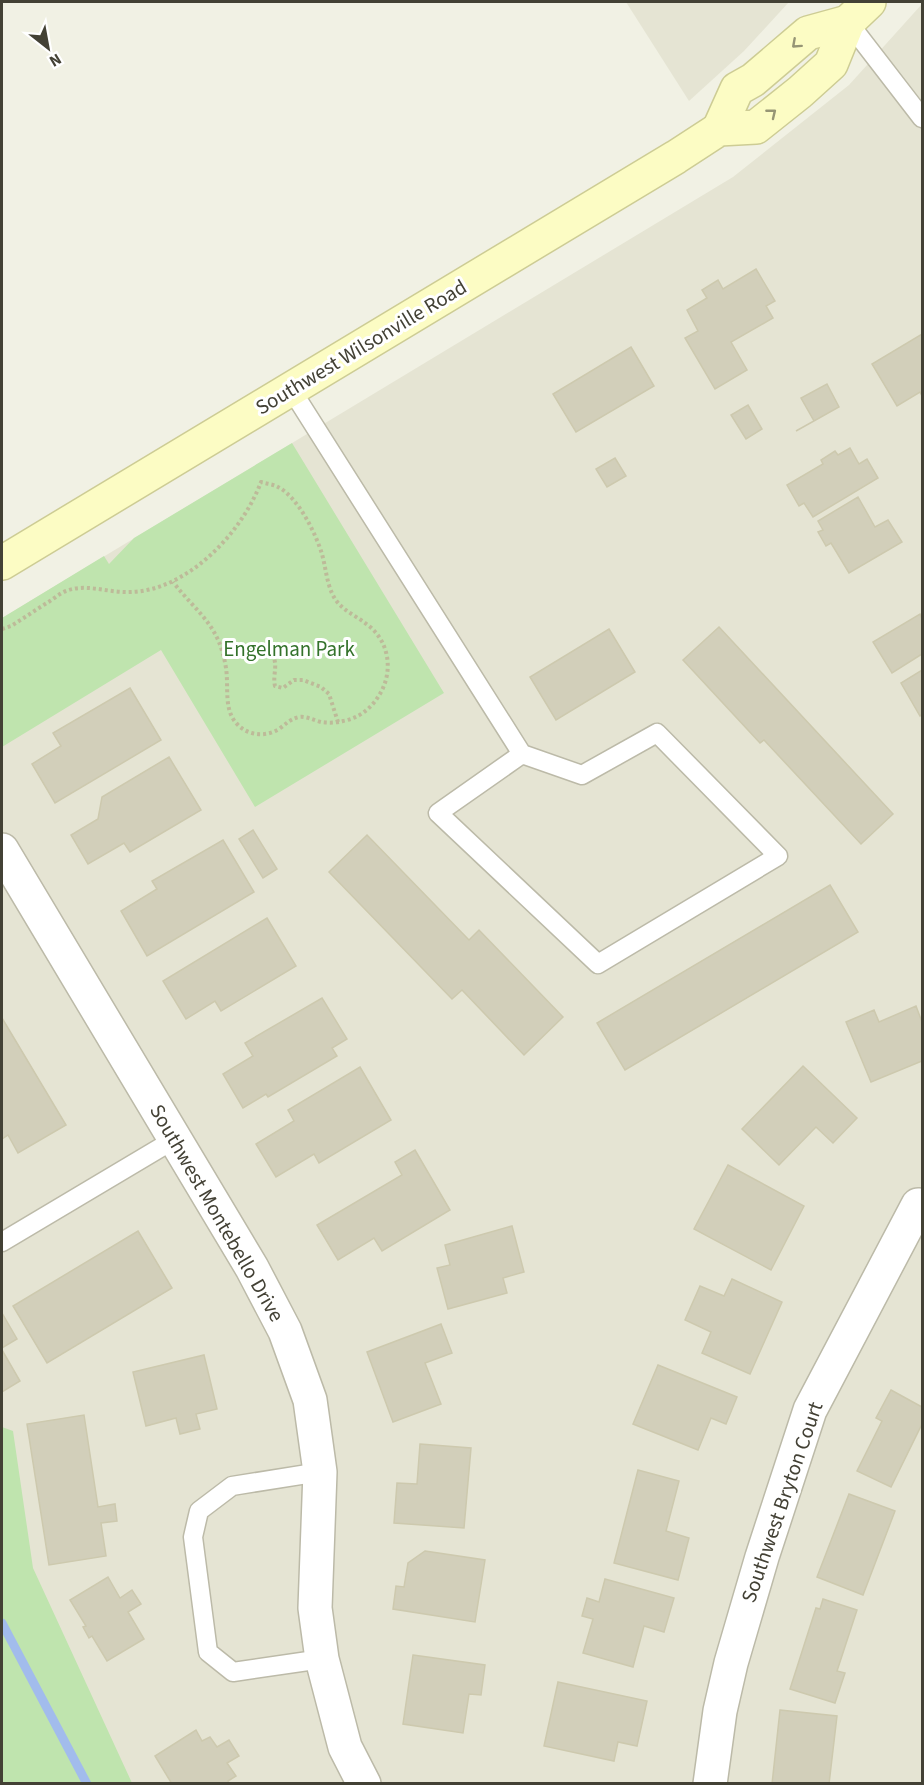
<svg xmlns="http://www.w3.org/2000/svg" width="924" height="1785" viewBox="0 0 924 1785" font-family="'Source Sans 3',sans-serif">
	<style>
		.residential { fill: #e5e4d3 }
		.green { fill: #bfe4ae }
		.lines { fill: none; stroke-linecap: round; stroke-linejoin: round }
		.stream { stroke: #a2bcec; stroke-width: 9 }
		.building { fill: #d2cfba; stroke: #cdc9ae; stroke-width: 1.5 }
		.service-casing { stroke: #bcbaa8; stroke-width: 21 }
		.minor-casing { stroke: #bcbaa8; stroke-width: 36 }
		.secondary-casing { stroke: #cdcc94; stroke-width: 36 }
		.path { stroke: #bdba99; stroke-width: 4; stroke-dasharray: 3 3; stroke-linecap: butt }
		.service { stroke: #fff; stroke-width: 18 }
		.minor { stroke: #fff; stroke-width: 33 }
		.secondary { stroke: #fcfcc4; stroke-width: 33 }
		.oneway { stroke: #969575 }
		.labels { text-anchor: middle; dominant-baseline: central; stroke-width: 6; stroke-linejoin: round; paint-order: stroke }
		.street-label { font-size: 21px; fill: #434135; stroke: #fff }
		.park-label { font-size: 21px; fill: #34722b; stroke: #fff }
	</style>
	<rect width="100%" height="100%" fill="#f1f1e4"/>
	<g class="residential">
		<path d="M 626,2 L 789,2 L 744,51 L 689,101 Z"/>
		<path d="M 922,4 L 922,1783 L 124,1783 L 2,1520 L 2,618 L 733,177 L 849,85 Z"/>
	</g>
	<g class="green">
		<path d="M 292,443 L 444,693 L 255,807 L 161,650 L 2,747 L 2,618 L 104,556 L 109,564 L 134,538 Z"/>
		<path d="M 2,1427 L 13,1431 L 33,1568 L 132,1783 L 2,1783 Z"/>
	</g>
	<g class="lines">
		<path class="stream" d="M 2,1623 L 87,1784"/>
	</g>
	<g class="building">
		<path d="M 756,269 L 775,301 L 766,306 L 773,318 L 731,342 L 747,370 L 715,389 L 685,338 L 698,331 L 687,310 L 707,298 L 702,290 L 718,280 L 723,289 Z"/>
		<path d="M 922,334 L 922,396 L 920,392 L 897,406 L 872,364 Z"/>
		<path d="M 631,347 L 654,386 L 576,432 L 553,394 Z"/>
		<path d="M 827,384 L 839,407 L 796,431 L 814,421 L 801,398 Z"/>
		<path d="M 748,405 L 762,429 L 746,439 L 731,415 Z"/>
		<path d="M 850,448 L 859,464 L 867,459 L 878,478 L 813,517 L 804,503 L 799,506 L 787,485 L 823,464 L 821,460 L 835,451 L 838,455 Z"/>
		<path d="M 615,458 L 626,476 L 607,487 L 596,469 Z"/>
		<path d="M 858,497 L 875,527 L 888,520 L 902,542 L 849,573 L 831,543 L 826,546 L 818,532 L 823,530 L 818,521 Z"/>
		<path d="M 920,614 L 922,619 L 922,654 L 892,673 L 873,642 Z"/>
		<path d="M 719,627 L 893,814 L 861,844 L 764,740 L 760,743 L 683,660 Z"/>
		<path d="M 609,629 L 635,672 L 556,720 L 530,677 Z"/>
		<path d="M 922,670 L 922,714 L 920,716 L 901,683 Z"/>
		<path d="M 130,688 L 161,740 L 55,803 L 32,764 L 61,746 L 53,733 Z"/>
		<path d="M 169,757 L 201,810 L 130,852 L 124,843 L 88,864 L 71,835 L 98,819 L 102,797 Z"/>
		<path d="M 253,830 L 277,869 L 263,878 L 239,839 Z"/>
		<path d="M 367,835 L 469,940 L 479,930 L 563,1017 L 524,1055 L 462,990 L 452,999 L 329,872 Z"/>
		<path d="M 223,840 L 254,892 L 147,956 L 121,911 L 157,889 L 152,881 Z"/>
		<path d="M 830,885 L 858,932 L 625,1070 L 597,1023 Z"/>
		<path d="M 267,918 L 296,966 L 221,1011 L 215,1001 L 186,1019 L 163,981 Z"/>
		<path d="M 322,998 L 347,1039 L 332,1048 L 337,1056 L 268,1097 L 266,1094 L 243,1108 L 223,1074 L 253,1056 L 245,1043 Z"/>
		<path d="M 916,1006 L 922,1022 L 922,1061 L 871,1082 L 846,1022 L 874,1010 L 879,1022 Z"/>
		<path d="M 2,1018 L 66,1125 L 18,1153 L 8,1135 L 2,1139 Z"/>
		<path d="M 803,1066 L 857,1118 L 833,1143 L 816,1127 L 779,1165 L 742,1129 Z"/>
		<path d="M 360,1067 L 391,1120 L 319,1163 L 314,1154 L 276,1177 L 256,1144 L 294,1121 L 288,1110 Z"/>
		<path d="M 415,1150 L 450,1210 L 382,1251 L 374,1238 L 338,1260 L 317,1225 L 402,1175 L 395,1162 Z"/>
		<path d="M 728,1165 L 804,1206 L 771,1270 L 694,1229 Z"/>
		<path d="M 512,1226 L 524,1272 L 503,1278 L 507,1293 L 448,1309 L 437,1268 L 450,1265 L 445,1245 Z"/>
		<path d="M 138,1231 L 172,1288 L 47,1363 L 13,1306 Z"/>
		<path d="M 732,1279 L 782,1302 L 750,1374 L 702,1353 L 711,1332 L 685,1320 L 700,1286 L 724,1296 Z"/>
		<path d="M 2,1313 L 17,1339 L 2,1348 Z"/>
		<path d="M 441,1324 L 452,1353 L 425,1363 L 441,1404 L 393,1422 L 367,1352 Z"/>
		<path d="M 2,1350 L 20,1381 L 2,1392 Z"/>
		<path d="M 204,1355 L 217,1409 L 196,1414 L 200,1429 L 180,1434 L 176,1418 L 146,1426 L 133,1372 Z"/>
		<path d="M 658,1365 L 737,1397 L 726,1424 L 711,1418 L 698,1450 L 633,1424 Z"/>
		<path d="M 891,1390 L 922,1407 L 922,1424 L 891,1487 L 857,1471 L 882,1421 L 876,1418 Z"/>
		<path d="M 84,1415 L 98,1507 L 115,1504 L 117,1521 L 101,1523 L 106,1556 L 49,1565 L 27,1424 Z"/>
		<path d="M 420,1444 L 471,1448 L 464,1528 L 394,1523 L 397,1483 L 417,1484 Z"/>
		<path d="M 638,1470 L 679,1481 L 666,1531 L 689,1538 L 678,1580 L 614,1563 Z"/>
		<path d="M 849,1494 L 895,1511 L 863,1595 L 817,1577 Z"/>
		<path d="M 425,1551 L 485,1560 L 475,1622 L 393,1609 L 396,1586 L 404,1587 L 408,1563 Z"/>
		<path d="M 108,1577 L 120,1598 L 132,1590 L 141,1604 L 128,1612 L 144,1639 L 107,1661 L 92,1636 L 89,1638 L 83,1627 L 86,1626 L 70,1600 Z"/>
		<path d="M 605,1579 L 674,1598 L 664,1632 L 644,1626 L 633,1667 L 583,1653 L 593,1619 L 582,1616 L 587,1598 L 599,1602 Z"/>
		<path d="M 823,1599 L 857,1610 L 837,1671 L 845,1673 L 835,1703 L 790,1689 L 816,1608 L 820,1609 Z"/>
		<path d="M 413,1655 L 485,1665 L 481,1695 L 469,1694 L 463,1733 L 403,1724 Z"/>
		<path d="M 558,1682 L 647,1701 L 637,1746 L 618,1742 L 614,1761 L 544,1746 Z"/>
		<path d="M 780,1710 L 837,1716 L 829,1784 L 772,1784 Z"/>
		<path d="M 196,1730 L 202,1741 L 210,1737 L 217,1747 L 229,1740 L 239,1756 L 227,1763 L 236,1776 L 228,1781 L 230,1784 L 172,1784 L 155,1756 Z"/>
	</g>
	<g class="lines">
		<g class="service-casing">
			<g id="service">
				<path d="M 848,22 L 922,118"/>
				<path d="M 291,389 L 522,754 L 438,813 L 598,964 L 778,856 L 657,733 L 582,775 L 522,754"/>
				<path d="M 2,1242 L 175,1139"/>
				<path d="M 320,1472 L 232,1486 L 199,1511 L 193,1537 L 208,1652 L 233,1672 L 322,1659"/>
			</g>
		</g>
		<g class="minor-casing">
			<g id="minor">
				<path d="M 2,850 L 252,1268 L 285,1331 L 310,1400 L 320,1472 L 315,1608 L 322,1659 L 345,1747 L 364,1784"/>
				<path d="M 710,1784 L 720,1711 L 731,1663 L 762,1557 L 810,1410 L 918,1205"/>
			</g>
		</g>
		<g class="secondary-casing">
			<g id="secondary">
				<path d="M 719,129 L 737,89 L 753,80 L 808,33 L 848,22"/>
				<path d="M 2,563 L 676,157 L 719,129 L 756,127 L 800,92 L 831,64 L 848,22 L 869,2"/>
			</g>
		</g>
		<g class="path">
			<path d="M 2,629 L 11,626 C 24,618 37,609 50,601 C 55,598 60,593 66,591 C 86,583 108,593 130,592 C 187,591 242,533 261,482 C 267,484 273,484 278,487 C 298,497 316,534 322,554 C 325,565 326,575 329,585 C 336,610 352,612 369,626 C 389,642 393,670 381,692 C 373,707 360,718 343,721 C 336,723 328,723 321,722 C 313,720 306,716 299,717 C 290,719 286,724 279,729 C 266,737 249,736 238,725 C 223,711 229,687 226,668 C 219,624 198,614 173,582"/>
			<path d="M 257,645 L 263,650 L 270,652 C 280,663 272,674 275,686 L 283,688 L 294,680 L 303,680 L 321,687 L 329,694 L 338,722"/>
		</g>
		<use href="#service" class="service"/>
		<use href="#minor" class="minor"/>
		<use href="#secondary" class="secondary"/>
	</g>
	<defs><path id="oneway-chevron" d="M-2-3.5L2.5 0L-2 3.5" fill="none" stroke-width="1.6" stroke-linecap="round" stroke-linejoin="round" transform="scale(1.5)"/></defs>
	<g class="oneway">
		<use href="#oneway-chevron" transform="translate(796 44) rotate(138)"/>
		<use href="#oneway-chevron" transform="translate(772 113) rotate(-39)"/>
	</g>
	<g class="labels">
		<g class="street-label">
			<text transform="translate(361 347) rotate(-31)">Southwest Wilsonville Road</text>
			<text transform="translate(217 1213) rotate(60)">Southwest Montebello Drive</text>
			<text transform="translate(782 1502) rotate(-71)">Southwest Bryton Court</text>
		</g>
		<g class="park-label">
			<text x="289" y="649">Engelman Park</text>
		</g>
	</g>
	<rect width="924" height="1785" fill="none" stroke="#434135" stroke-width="6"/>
	<g transform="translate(48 48) rotate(149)" stroke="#ffffff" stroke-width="4.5" paint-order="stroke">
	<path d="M0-4.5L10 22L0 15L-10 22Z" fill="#434135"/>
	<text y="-9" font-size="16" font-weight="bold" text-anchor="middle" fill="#434135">N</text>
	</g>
</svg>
